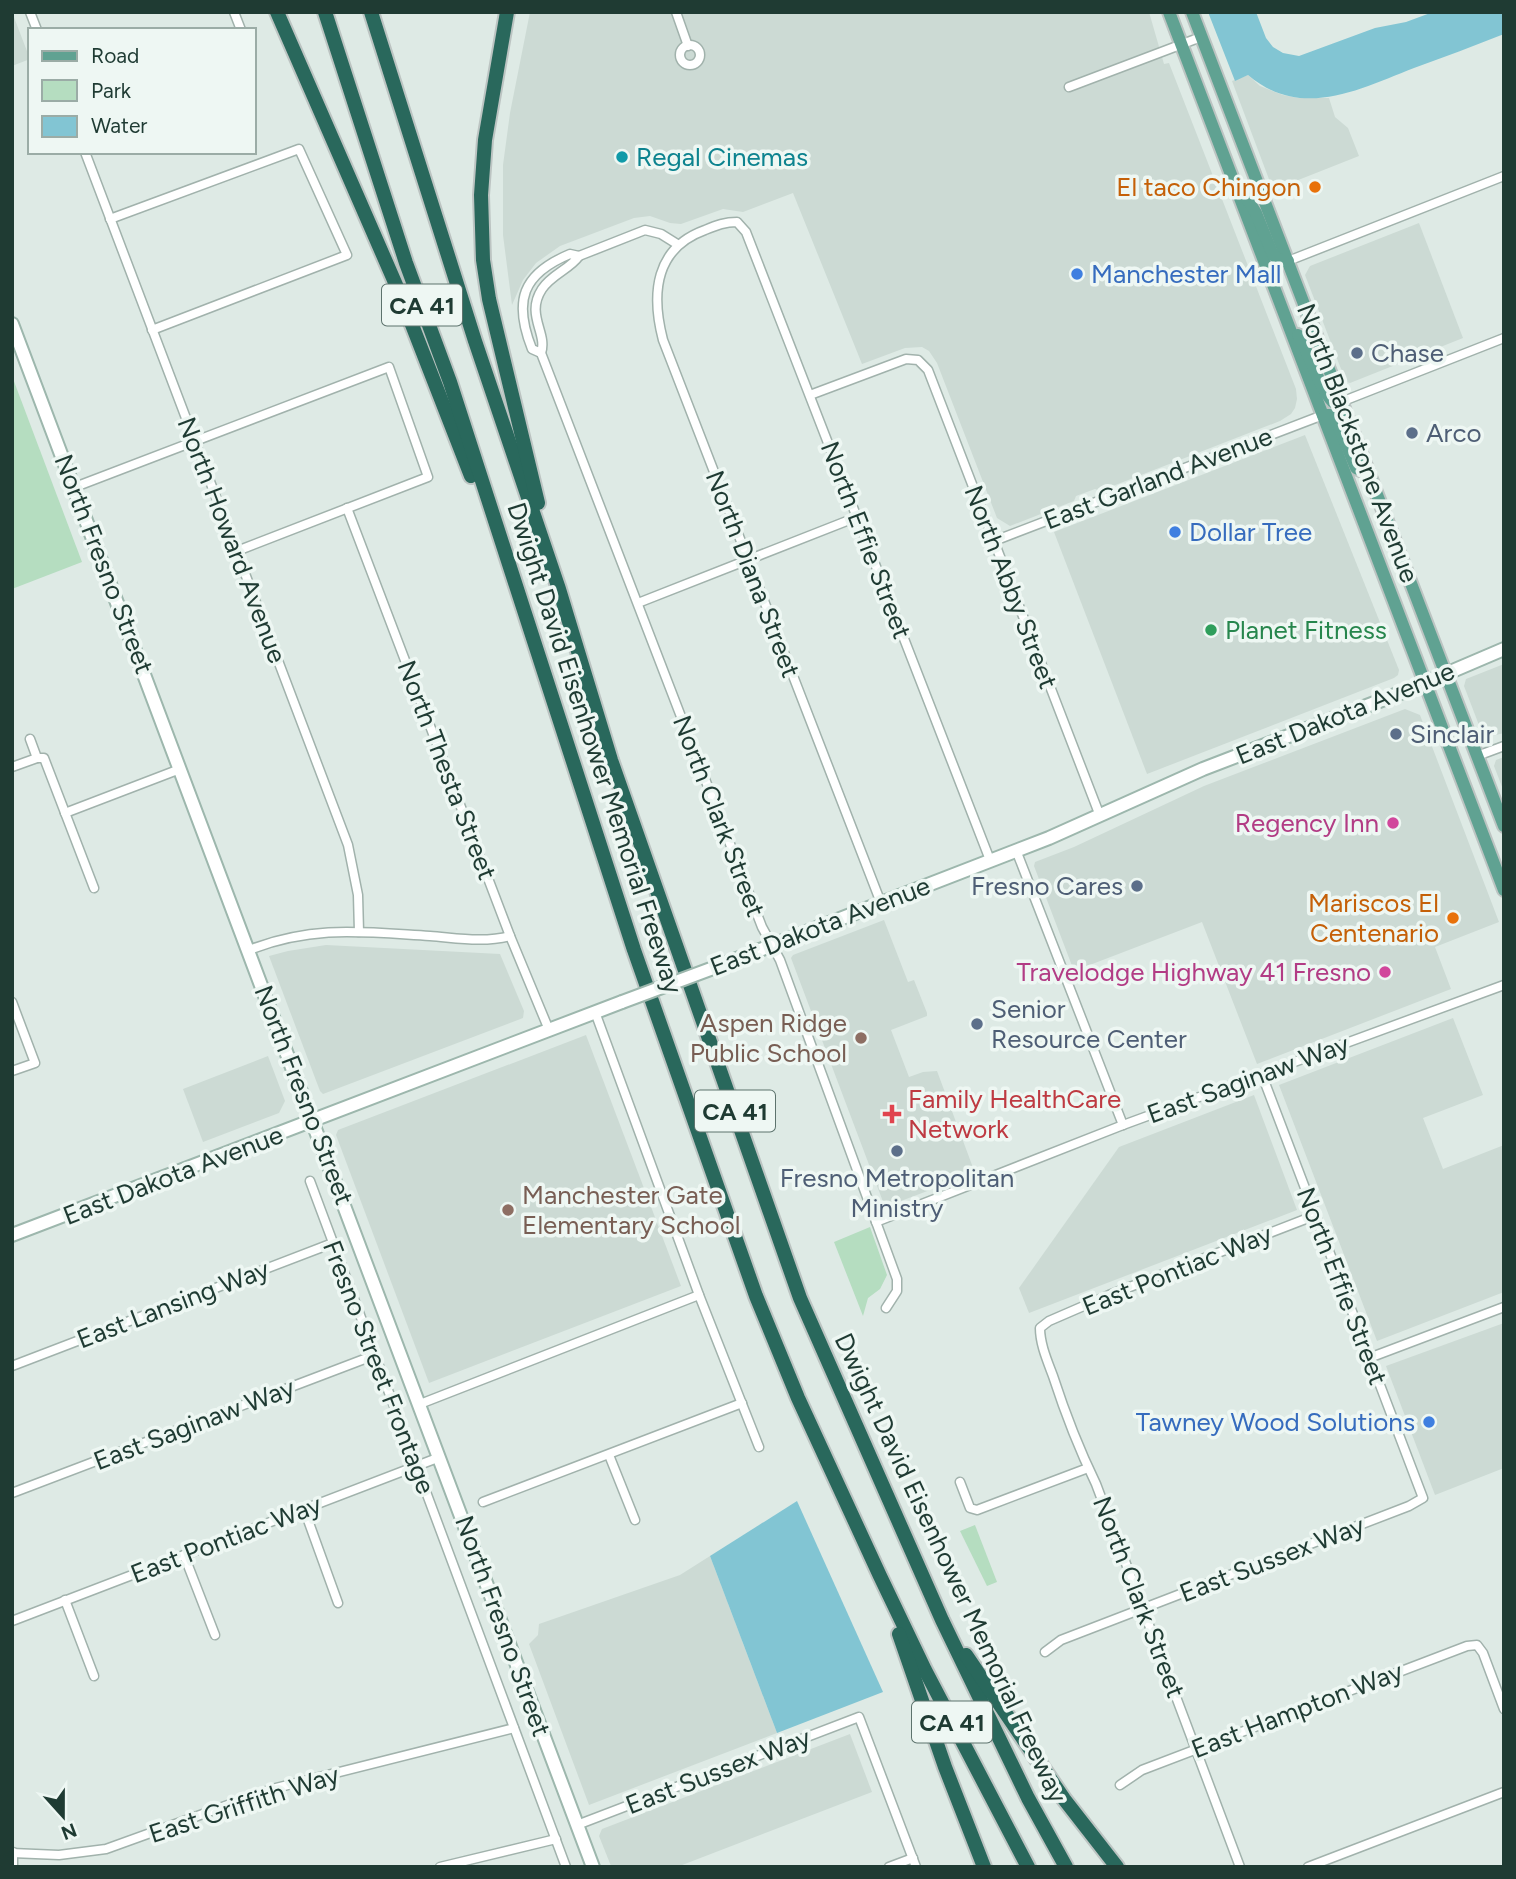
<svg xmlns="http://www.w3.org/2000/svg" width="1516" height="1879" viewBox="0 0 1516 1879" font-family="Figtree,sans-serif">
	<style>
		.built { fill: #ccdad4 }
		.green { fill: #b5ddc0 }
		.water { fill: #82c5d3 }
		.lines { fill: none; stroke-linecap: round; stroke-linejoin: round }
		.street-casing { stroke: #a1b2ac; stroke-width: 11 }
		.secondary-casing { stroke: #9db7ad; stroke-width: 16 }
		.primary-casing { stroke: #bcc4c2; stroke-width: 16 }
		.highway-casing { stroke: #bcc4c2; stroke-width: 18 }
		.street { stroke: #fff; stroke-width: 8 }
		.secondary { stroke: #fff; stroke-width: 12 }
		.primary { stroke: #60a292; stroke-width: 12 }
		.highway { stroke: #29685c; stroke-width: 14 }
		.secondary-bridge-casing { stroke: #9db7ad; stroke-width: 16; stroke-linecap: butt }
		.secondary-bridge { stroke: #fff; stroke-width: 12 }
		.culture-dot { fill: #0f9aa8; stroke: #eef7f3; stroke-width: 2.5 }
		.food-dot { fill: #e8710a; stroke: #eef7f3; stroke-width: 2.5 }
		.shop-dot { fill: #3f7fe0; stroke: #eef7f3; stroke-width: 2.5 }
		.service-dot { fill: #5c6f8a; stroke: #eef7f3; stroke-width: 2.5 }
		.leisure-dot { fill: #2e9e5b; stroke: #eef7f3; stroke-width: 2.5 }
		.hotel-dot { fill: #d1479c; stroke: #eef7f3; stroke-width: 2.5 }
		.education-dot { fill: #8d6e63; stroke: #eef7f3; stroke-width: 2.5 }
		.health-dot { fill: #e0444e; stroke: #eef7f3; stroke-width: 2.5 }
		.labels { text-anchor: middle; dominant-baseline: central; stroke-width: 7; stroke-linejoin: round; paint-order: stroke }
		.shield { fill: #eef7f3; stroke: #5d736d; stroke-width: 2 }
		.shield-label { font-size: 24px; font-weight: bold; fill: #1f3b33 }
		.culture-label { font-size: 26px; fill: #0d838f; stroke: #eef7f3; text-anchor: start }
		.food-label { font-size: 26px; fill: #c56008; stroke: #eef7f3; text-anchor: end }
		.shop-label { font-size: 26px; fill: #366cbe; stroke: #eef7f3; text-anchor: start }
		.service-label { font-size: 26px; fill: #4e5e75; stroke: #eef7f3; text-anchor: start }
		.street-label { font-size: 26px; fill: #1f3b33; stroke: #eef7f3 }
		.leisure-label { font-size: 26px; fill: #27864d; stroke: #eef7f3; text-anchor: start }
		.hotel-label { font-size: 26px; fill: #b23c85; stroke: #eef7f3; text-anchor: end }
		.education-label { font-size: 26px; fill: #785e54; stroke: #eef7f3; text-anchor: end }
		.health-label { font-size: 26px; fill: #be3a42; stroke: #eef7f3; text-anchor: start }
	</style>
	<rect width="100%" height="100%" fill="#deeae5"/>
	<g class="built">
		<path d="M 12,12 L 30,59 L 12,66 Z"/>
		<path d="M 530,12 L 1149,12 L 1164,64 L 1169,63 L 1296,389 L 1297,399 L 1295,408 L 1291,414 L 1280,421 L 1100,491 L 1095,489 L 1076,496 L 1074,501 L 1010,526 L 997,518 L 937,363 L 929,351 L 922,347 L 905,348 L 862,364 L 793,193 L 743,212 L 723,209 L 681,224 L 670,223 L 650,216 L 634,218 L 560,246 L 536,263 L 523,280 L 512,305 L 503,235 L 503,165 L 510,113 Z"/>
		<path d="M 1248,75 L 1260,86 L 1283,95 L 1298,98 L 1329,98 L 1335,117 L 1348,128 L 1359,156 L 1273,190 L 1232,81 Z"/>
		<path d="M 1419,223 L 1463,338 L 1350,383 L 1346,382 L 1305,275 L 1310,266 Z"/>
		<path d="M 1305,435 L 1399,670 L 1398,675 L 1394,678 L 1147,774 L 1054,532 Z"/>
		<path d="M 1504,664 L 1504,733 L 1488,737 L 1482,733 L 1464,686 L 1466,679 Z"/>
		<path d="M 1405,709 L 1420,715 L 1499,922 L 1435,947 L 1451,989 L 1257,1064 L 1202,922 L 1074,971 L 1034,866 L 1035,862 L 1074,847 L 1204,786 Z"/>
		<path d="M 1504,757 L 1504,792 L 1494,766 L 1496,760 Z"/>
		<path d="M 884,920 L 908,982 L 914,980 L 927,1013 L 927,1016 L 891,1030 L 909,1077 L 923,1072 L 937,1071 L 975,1173 L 885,1207 L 791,958 L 793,955 Z"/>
		<path d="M 326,945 L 500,954 L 524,1011 L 523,1018 L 323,1094 L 320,1091 L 269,956 L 288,951 Z"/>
		<path d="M 1453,1018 L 1483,1095 L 1423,1118 L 1443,1169 L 1504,1145 L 1504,1292 L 1377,1341 L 1279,1085 Z"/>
		<path d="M 586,1035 L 681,1286 L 429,1383 L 336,1135 L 338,1130 Z"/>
		<path d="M 268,1056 L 285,1101 L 279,1113 L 203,1142 L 183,1089 Z"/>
		<path d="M 1254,1095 L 1297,1210 L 1029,1313 L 1019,1288 L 1119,1147 Z"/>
		<path d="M 1504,1323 L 1504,1468 L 1435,1495 L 1386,1366 Z"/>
		<path d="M 710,1556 L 777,1733 L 589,1805 L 529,1644 L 538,1635 L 539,1624 L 680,1575 Z"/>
		<path d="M 850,1734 L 872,1792 L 677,1867 L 611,1866 L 599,1836 L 602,1829 Z"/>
	</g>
	<g class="green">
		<path d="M 12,376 L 82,562 L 12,589 Z"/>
		<path d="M 870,1227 L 887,1275 L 880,1289 L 868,1298 L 863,1316 L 834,1242 Z"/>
		<path d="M 975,1525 L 997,1582 L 987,1586 L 960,1531 Z"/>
	</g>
	<g class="water">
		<path d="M 1208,12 L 1256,12 L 1266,38 L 1273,47 L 1283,53 L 1299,56 L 1375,28 L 1406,22 L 1433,12 L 1504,12 L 1504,34 C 1474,46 1444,57 1414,68 C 1358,90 1301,120 1248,75 L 1235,81 Z"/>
		<path d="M 797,1501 L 883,1692 L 777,1733 L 710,1556 Z"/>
	</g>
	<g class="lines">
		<g class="street-casing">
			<g id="street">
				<path d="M 30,12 L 37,30"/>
				<path d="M 234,12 L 241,30"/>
				<path d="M 676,12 L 688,46"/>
				<circle cx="690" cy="55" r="10"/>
				<path d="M 1069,87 L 1201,37"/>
				<path d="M 85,152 L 348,845 L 358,895 L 359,932"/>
				<path d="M 110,219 L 299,149 L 347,255 L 152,330"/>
				<path d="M 570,254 L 579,256 C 570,269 552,274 542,289 C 525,315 548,333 541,353 L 532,349 C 513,301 522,274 570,254 Z"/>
				<path d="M 579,256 L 645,230 L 661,234 L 677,244"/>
				<path d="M 1288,261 L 1504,176"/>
				<path d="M 541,353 L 762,927 L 780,960 L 897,1279 L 897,1291 L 886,1308"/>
				<path d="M 810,395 L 906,359 L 918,360 L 928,370 L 1100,816"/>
				<path d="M 1341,402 L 1504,338"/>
				<path d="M 75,487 L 389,367 L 428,477 L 237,551"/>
				<path d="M 347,508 L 510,936 L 549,1030"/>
				<path d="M 994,541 L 1323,415"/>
				<path d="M 638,603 L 857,517"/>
				<path d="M 30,739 L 37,758 L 44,758 L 94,888"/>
				<path d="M 1477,756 L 1504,746"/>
				<path d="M 12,767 L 37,758"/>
				<path d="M 65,813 L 180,769"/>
				<path d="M 1016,850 L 1123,1125"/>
				<path d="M 881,903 L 663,340 C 651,294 655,248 705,230 C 717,225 725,222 737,222 L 746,232 L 990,860"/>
				<path d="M 249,950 C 314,925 362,932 430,936 C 457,938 483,943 510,936"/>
				<path d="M 12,1002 L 35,1063 L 12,1071"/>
				<path d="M 595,1012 L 699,1295 L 759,1447"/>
				<path d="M 310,1181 L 566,1867"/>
				<path d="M 876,1222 L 1123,1125 L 1504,985"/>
				<path d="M 1369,1358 L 1504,1307"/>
				<path d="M 12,1366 L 333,1243"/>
				<path d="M 420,1404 L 699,1295"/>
				<path d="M 609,1455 L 635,1520"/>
				<path d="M 960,1482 L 970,1508 L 977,1510 L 1088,1468"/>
				<path d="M 12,1493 L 375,1355"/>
				<path d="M 483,1502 L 742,1403"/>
				<path d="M 304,1509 L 338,1603"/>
				<path d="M 184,1555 L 215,1635"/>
				<path d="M 65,1600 L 94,1676"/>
				<path d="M 12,1621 L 440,1457"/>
				<path d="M 1045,1652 L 1061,1640 L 1409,1506 L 1423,1498 L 1262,1075"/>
				<path d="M 1120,1785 L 1142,1770 L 1467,1646 L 1477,1645 L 1483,1653 L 1504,1709"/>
				<path d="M 577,1825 L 859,1717 L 916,1867"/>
				<path d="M 13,1852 L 13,1867"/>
				<path d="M 12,1853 L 59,1855 L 106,1849 L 272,1789 L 514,1728"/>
				<path d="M 440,1867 L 556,1839"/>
				<path d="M 889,1867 L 913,1858"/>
				<path d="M 1240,1867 L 1096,1484 C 1079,1449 1065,1413 1053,1376 C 1047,1360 1040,1344 1040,1328 L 1049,1321 L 1109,1295 L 1316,1215"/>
				<path d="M 1308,1867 L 1504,1792"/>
			</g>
		</g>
		<g class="secondary-casing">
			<g id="secondary">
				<path d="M 12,324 L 593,1867"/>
				<path d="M 716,967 L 1049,838 L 1203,769 L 1408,690 L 1504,649"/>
				<path d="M 12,1235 L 622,1002"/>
			</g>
		</g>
		<g class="primary-casing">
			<g id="primary">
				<path d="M 1169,12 L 1504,890"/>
				<path d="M 1192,12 L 1504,826"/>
				<path d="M 1244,194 L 1256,213 L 1273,255 L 1282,261 L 1288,261"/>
				<path d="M 1298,335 C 1310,354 1319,388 1333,402 L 1341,402"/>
				<path d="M 1323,415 L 1330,415 L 1335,418 L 1356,468 L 1369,474"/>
			</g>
		</g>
		<g class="highway-casing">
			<g id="highway">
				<path d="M 277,12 L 400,294 L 471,476"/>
				<path d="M 325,12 L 406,263 L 450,382 L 634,950 L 756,1296 L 798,1398 L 880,1576 L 925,1670 L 1028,1867"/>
				<path d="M 371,12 L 475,341 L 559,589 L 611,760 L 800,1298 L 942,1620 L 1028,1798 L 1066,1867"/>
				<path d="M 507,12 L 485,140 L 481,195 L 483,260 L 489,299 L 538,503"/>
				<path d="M 899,1634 L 945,1767 L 984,1867"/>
				<path d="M 966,1655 L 1064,1799 L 1117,1867"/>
			</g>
		</g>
		<use href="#street" class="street"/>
		<use href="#secondary" class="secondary"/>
		<use href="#primary" class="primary"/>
		<use href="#highway" class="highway"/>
		<g class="secondary-bridge-casing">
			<path id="secondary-bridge" d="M 622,1002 L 716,967"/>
		</g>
		<use href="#secondary-bridge" class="secondary-bridge"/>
	</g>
	<circle class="culture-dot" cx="622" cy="157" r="7"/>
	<g class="food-dot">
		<circle cx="1315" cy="187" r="7"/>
		<circle cx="1453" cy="918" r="7"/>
	</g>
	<g class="shop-dot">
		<circle cx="1077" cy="274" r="7"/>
		<circle cx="1175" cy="532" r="7"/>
		<circle cx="1429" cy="1422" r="7"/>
	</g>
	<g class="service-dot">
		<circle cx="1357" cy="353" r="7"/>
		<circle cx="1412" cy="433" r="7"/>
		<circle cx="1396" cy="734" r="7"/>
		<circle cx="1137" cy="886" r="7"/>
		<circle cx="977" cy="1024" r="7"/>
		<circle cx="897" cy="1151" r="7"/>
	</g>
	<circle class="leisure-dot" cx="1211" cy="630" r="7"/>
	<g class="hotel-dot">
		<circle cx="1393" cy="823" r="7"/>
		<circle cx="1385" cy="972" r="7"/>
	</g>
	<g class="education-dot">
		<circle cx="861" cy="1038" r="7"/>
		<circle cx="508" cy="1210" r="7"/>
	</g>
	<path class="health-dot" d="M888.5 1103.5h7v7h7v7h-7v7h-7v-7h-7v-7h7z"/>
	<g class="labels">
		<g class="shield">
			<rect x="382" y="284.5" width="80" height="41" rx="5"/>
			<rect x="695" y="1090.5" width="80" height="41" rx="5"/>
			<rect x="912" y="1701.5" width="80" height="41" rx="5"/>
		</g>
		<g class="shield-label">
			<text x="422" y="305">CA 41</text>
			<text x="735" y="1111">CA 41</text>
			<text x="952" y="1722">CA 41</text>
		</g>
		<g class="culture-label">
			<text x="636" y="157">Regal Cinemas</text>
		</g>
		<g class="food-label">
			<text x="1301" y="187">El taco Chingon</text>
			<text x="1439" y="903">Mariscos El<tspan x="1439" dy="30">Centenario</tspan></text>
		</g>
		<g class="shop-label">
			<text x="1091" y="274">Manchester Mall</text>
			<text x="1189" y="532">Dollar Tree</text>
			<text x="1415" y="1422" text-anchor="end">Tawney Wood Solutions</text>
		</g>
		<g class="service-label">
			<text x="1371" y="353">Chase</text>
			<text x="1426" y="433">Arco</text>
			<text x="1410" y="734">Sinclair</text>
			<text x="1123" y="886" text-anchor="end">Fresno Cares</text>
			<text x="991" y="1009">Senior<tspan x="991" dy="30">Resource Center</tspan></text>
			<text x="897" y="1178" text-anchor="middle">Fresno Metropolitan<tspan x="897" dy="30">Ministry</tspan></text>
		</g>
		<g class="street-label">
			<text transform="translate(1358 443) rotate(69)">North Blackstone Avenue</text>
			<text transform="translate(1158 478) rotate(-21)">East Garland Avenue</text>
			<text transform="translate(232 540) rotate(69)">North Howard Avenue</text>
			<text transform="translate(866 540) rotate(69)">North Effie Street</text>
			<text transform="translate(104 564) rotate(69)">North Fresno Street</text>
			<text transform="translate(753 574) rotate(69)">North Diana Street</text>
			<text transform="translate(1011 587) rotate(69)">North Abby Street</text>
			<text transform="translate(1345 713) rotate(-22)">East Dakota Avenue</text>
			<text transform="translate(595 748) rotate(72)">Dwight David Eisenhower Memorial Freeway</text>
			<text transform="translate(447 770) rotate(69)">North Thesta Street</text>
			<text transform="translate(719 816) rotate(69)">North Clark Street</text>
			<text transform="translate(820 926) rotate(-21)">East Dakota Avenue</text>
			<text transform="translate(1248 1079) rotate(-20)">East Saginaw Way</text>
			<text transform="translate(304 1095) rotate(69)">North Fresno Street</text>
			<text transform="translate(173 1175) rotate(-21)">East Dakota Avenue</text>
			<text transform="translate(1177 1270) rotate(-22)">East Pontiac Way</text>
			<text transform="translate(1342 1286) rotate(69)">North Effie Street</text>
			<text transform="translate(173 1304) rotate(-21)">East Lansing Way</text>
			<text transform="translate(379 1367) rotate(69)">Fresno Street Frontage</text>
			<text transform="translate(194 1424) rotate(-21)">East Saginaw Way</text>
			<text transform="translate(226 1539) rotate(-21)">East Pontiac Way</text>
			<text transform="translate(1272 1559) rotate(-21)">East Sussex Way</text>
			<text transform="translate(951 1568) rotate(65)">Dwight David Eisenhower Memorial Freeway</text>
			<text transform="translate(1139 1597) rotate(69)">North Clark Street</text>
			<text transform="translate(503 1626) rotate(70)">North Fresno Street</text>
			<text transform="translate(1297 1710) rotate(-21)">East Hampton Way</text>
			<text transform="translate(718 1771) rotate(-21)">East Sussex Way</text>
			<text transform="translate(244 1804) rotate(-18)">East Griffith Way</text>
		</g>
		<g class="leisure-label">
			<text x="1225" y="630">Planet Fitness</text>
		</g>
		<g class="hotel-label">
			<text x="1379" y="823">Regency Inn</text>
			<text x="1371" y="972">Travelodge Highway 41 Fresno</text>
		</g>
		<g class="education-label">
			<text x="847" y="1023">Aspen Ridge<tspan x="847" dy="30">Public School</tspan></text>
			<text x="522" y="1195" text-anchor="start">Manchester Gate<tspan x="522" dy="30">Elementary School</tspan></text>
		</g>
		<g class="health-label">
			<text x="908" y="1099">Family HealthCare<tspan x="908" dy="30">Network</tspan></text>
		</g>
	</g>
	<rect width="1516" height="1879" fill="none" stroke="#1f3b33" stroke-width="28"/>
	<rect x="28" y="28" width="228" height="126" fill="#eef7f3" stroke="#9baca6" stroke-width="2"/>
	<rect x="42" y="51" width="35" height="10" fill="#60a292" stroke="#9baca6" stroke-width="2"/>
	<text x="91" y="63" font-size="21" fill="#1f3b33">Road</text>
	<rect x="42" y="80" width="35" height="21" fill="#b5ddc0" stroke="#9baca6" stroke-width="2"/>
	<text x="91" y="98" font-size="21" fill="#1f3b33">Park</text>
	<rect x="42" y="116" width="35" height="21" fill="#82c5d3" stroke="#9baca6" stroke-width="2"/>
	<text x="91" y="133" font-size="21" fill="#1f3b33">Water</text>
	<g transform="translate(63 1816) rotate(159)" stroke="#eef7f3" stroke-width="5" paint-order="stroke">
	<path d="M0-5L12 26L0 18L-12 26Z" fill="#1f3b33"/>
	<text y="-10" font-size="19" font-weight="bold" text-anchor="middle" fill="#1f3b33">N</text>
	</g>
</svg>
